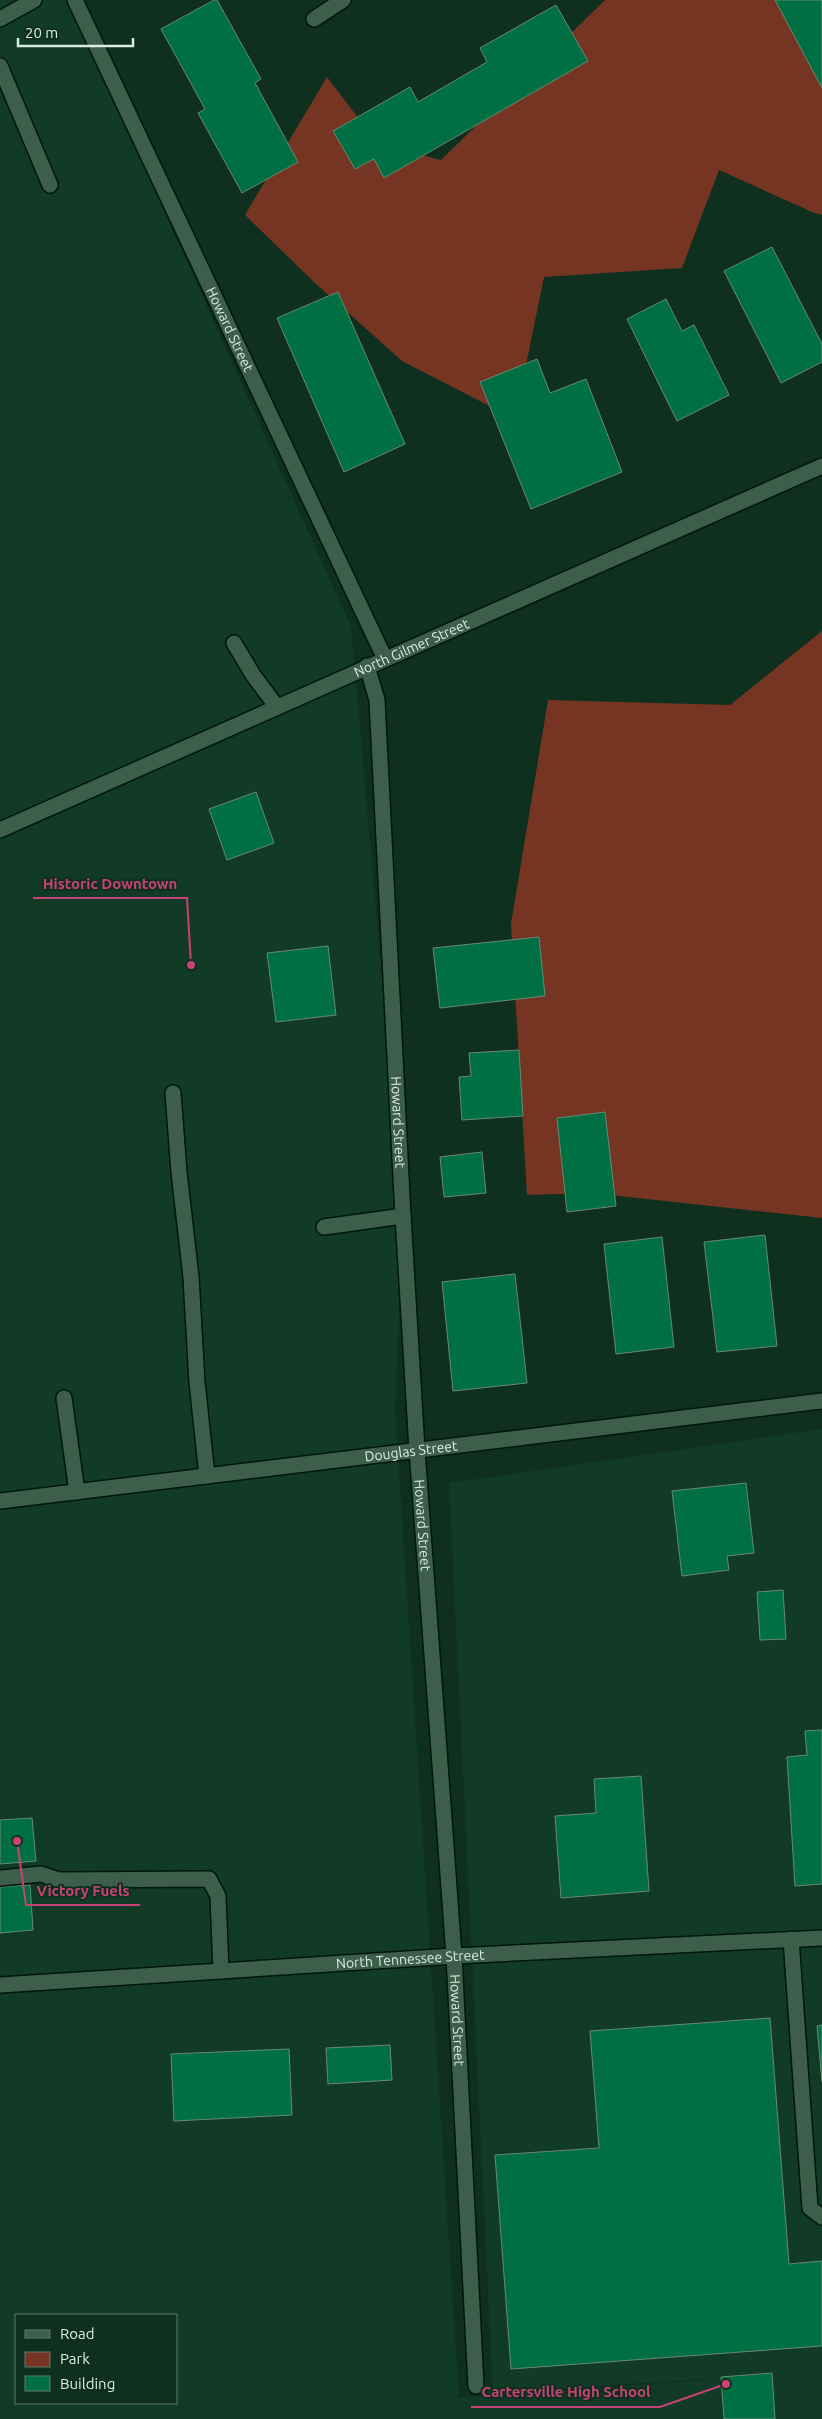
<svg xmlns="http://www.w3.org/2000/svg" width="822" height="2419" font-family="Ubuntu,sans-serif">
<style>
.built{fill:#113b26;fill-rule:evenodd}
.green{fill:#753522}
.building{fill:#006f43;stroke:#688a75}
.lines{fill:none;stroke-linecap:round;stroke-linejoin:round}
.lane-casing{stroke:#01170a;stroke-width:18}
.street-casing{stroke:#01170a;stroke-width:18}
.secondary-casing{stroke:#01170a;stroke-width:18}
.lane{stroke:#3d5e4a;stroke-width:15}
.street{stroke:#3d5e4a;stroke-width:15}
.secondary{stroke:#3d5e4a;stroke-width:15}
.labels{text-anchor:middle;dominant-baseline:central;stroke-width:4;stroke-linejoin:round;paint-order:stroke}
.street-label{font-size:14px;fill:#d9ece0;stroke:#0f301f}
.leader{fill:none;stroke:#c74276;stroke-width:2}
.callout-dot{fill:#c74276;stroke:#0f301f;stroke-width:2}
.callout-label{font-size:15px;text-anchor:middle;font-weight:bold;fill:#c74276;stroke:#0f301f;stroke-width:4;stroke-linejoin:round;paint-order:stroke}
</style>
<rect width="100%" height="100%" fill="#0f301f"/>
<path class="built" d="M0,0H69L351,627L403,1216L395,1411L459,2398L744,2377L493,2392L449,1483L822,1429V2419H0ZM16,2315H176V2403H16Z"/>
<g class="green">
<polygon points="605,0 822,0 822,215 812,212 719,170 682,268 544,277 515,419 402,361 315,283 245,215 327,77 378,144 441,160"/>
<polygon points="822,631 822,1218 591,1193 527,1195 511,924 548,700 730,705"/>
</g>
<g class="building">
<polygon points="214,0 217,0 261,79 255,83 298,162 242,193 198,113 205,109 161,29"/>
<polygon points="775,0 822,0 822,88"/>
<polygon points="556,5 588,61 384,178 374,159 355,169 333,131 410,87 418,102 487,62 480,48"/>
<polygon points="772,247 822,344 822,362 781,383 724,271"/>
<polygon points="338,292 405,444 344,472 277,318"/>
<polygon points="666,299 682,331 694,325 729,395 677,421 627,319"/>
<polygon points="537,359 550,393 586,379 622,472 531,509 480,382"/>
<polygon points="256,792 274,843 227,860 209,809"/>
<polygon points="539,937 545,996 440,1008 433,948"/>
<polygon points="328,946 336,1015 276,1022 267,953"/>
<polygon points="519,1050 523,1116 462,1120 459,1077 471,1076 469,1053"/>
<polygon points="605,1112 616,1206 567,1212 557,1118"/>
<polygon points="482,1152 486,1193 444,1197 440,1157"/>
<polygon points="765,1235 777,1346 717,1352 704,1242"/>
<polygon points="662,1237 674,1347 616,1354 604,1244"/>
<polygon points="515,1274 527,1383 453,1391 442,1282"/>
<polygon points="746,1483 754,1553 727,1556 729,1570 682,1576 672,1491"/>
<polygon points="783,1590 786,1639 760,1640 757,1592"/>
<polygon points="822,1730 822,1884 795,1886 787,1757 807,1755 805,1731"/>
<polygon points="641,1776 649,1891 561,1898 555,1816 596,1813 594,1779"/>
<polygon points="32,1818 36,1861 0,1864 0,1820"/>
<polygon points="30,1885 33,1930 0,1933 0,1887"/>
<polygon points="770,2018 789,2264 822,2261 822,2346 511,2369 495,2155 599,2148 590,2031"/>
<polygon points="822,2025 822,2082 817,2026"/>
<polygon points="390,2045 392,2080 328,2084 326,2048"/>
<polygon points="289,2049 292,2115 174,2121 171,2054"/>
<polygon points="772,2373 775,2419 724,2419 721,2377"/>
</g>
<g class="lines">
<defs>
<g id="lane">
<polyline points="314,19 343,0"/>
<polyline points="0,66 50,185"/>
<polyline points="234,643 253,675 277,707"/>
<polyline points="173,1093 179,1172 191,1277 197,1382 207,1476"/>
<polyline points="324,1227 403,1216"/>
<polyline points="64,1398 77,1492"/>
<polyline points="0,1878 41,1874 59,1880 209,1879 218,1896 221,1971"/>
<polyline points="791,1939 810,2208 822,2217"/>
</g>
<g id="street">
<path id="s1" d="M75,0L385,659"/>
<polyline points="0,19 34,0"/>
<path id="s2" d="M367,666L377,700L403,1216L417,1450L454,1956L476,2386"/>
<path id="s3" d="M0,1501L822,1401"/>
</g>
<g id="secondary">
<path id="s4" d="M0,830L822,466"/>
<path id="s5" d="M0,1985L454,1956L822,1938"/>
</g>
</defs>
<use href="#lane" class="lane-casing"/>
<use href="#street" class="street-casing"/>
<use href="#secondary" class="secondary-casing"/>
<use href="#lane" class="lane"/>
<use href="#street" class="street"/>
<use href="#secondary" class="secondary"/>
</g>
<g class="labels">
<g class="street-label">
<text stroke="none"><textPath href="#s1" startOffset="364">Howard Street</textPath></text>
<text stroke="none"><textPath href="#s4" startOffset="450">North Gilmer Street</textPath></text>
<text stroke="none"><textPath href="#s2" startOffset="458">Howard Street</textPath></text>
<text stroke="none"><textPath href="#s3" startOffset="414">Douglas Street</textPath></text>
<text stroke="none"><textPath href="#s2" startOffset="862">Howard Street</textPath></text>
<text stroke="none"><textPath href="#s5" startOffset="411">North Tennessee Street</textPath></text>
<text stroke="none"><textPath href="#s2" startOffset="1358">Howard Street</textPath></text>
</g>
</g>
<path class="leader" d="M191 965L187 898H33M17 1841L26 1905H140M726 2384L660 2407H471"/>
<g class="callout-dot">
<circle cx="191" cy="965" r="5"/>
<circle cx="17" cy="1841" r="5"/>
<circle cx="726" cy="2384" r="5"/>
</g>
<g class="callout-label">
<text x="110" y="889">Historic Downtown</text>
<text x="83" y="1896">Victory Fuels</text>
<text x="566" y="2397">Cartersville High School</text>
</g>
<rect x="15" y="2314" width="162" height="90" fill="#0f301f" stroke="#607b6c"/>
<rect x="25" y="2330" width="25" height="8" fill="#3d5e4a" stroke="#607b6c"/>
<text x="60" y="2339" font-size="15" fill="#d9ece0">Road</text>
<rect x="25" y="2352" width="25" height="15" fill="#753522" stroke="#607b6c"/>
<text x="60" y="2364" font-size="15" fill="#d9ece0">Park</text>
<rect x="25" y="2376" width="25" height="15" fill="#006f43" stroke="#607b6c"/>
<text x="60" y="2389" font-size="15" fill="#d9ece0">Building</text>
<path d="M18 38v8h115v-8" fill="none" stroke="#d9ece0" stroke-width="2.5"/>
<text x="25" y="38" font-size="15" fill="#d9ece0" stroke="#0f301f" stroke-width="4" paint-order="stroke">20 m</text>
</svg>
